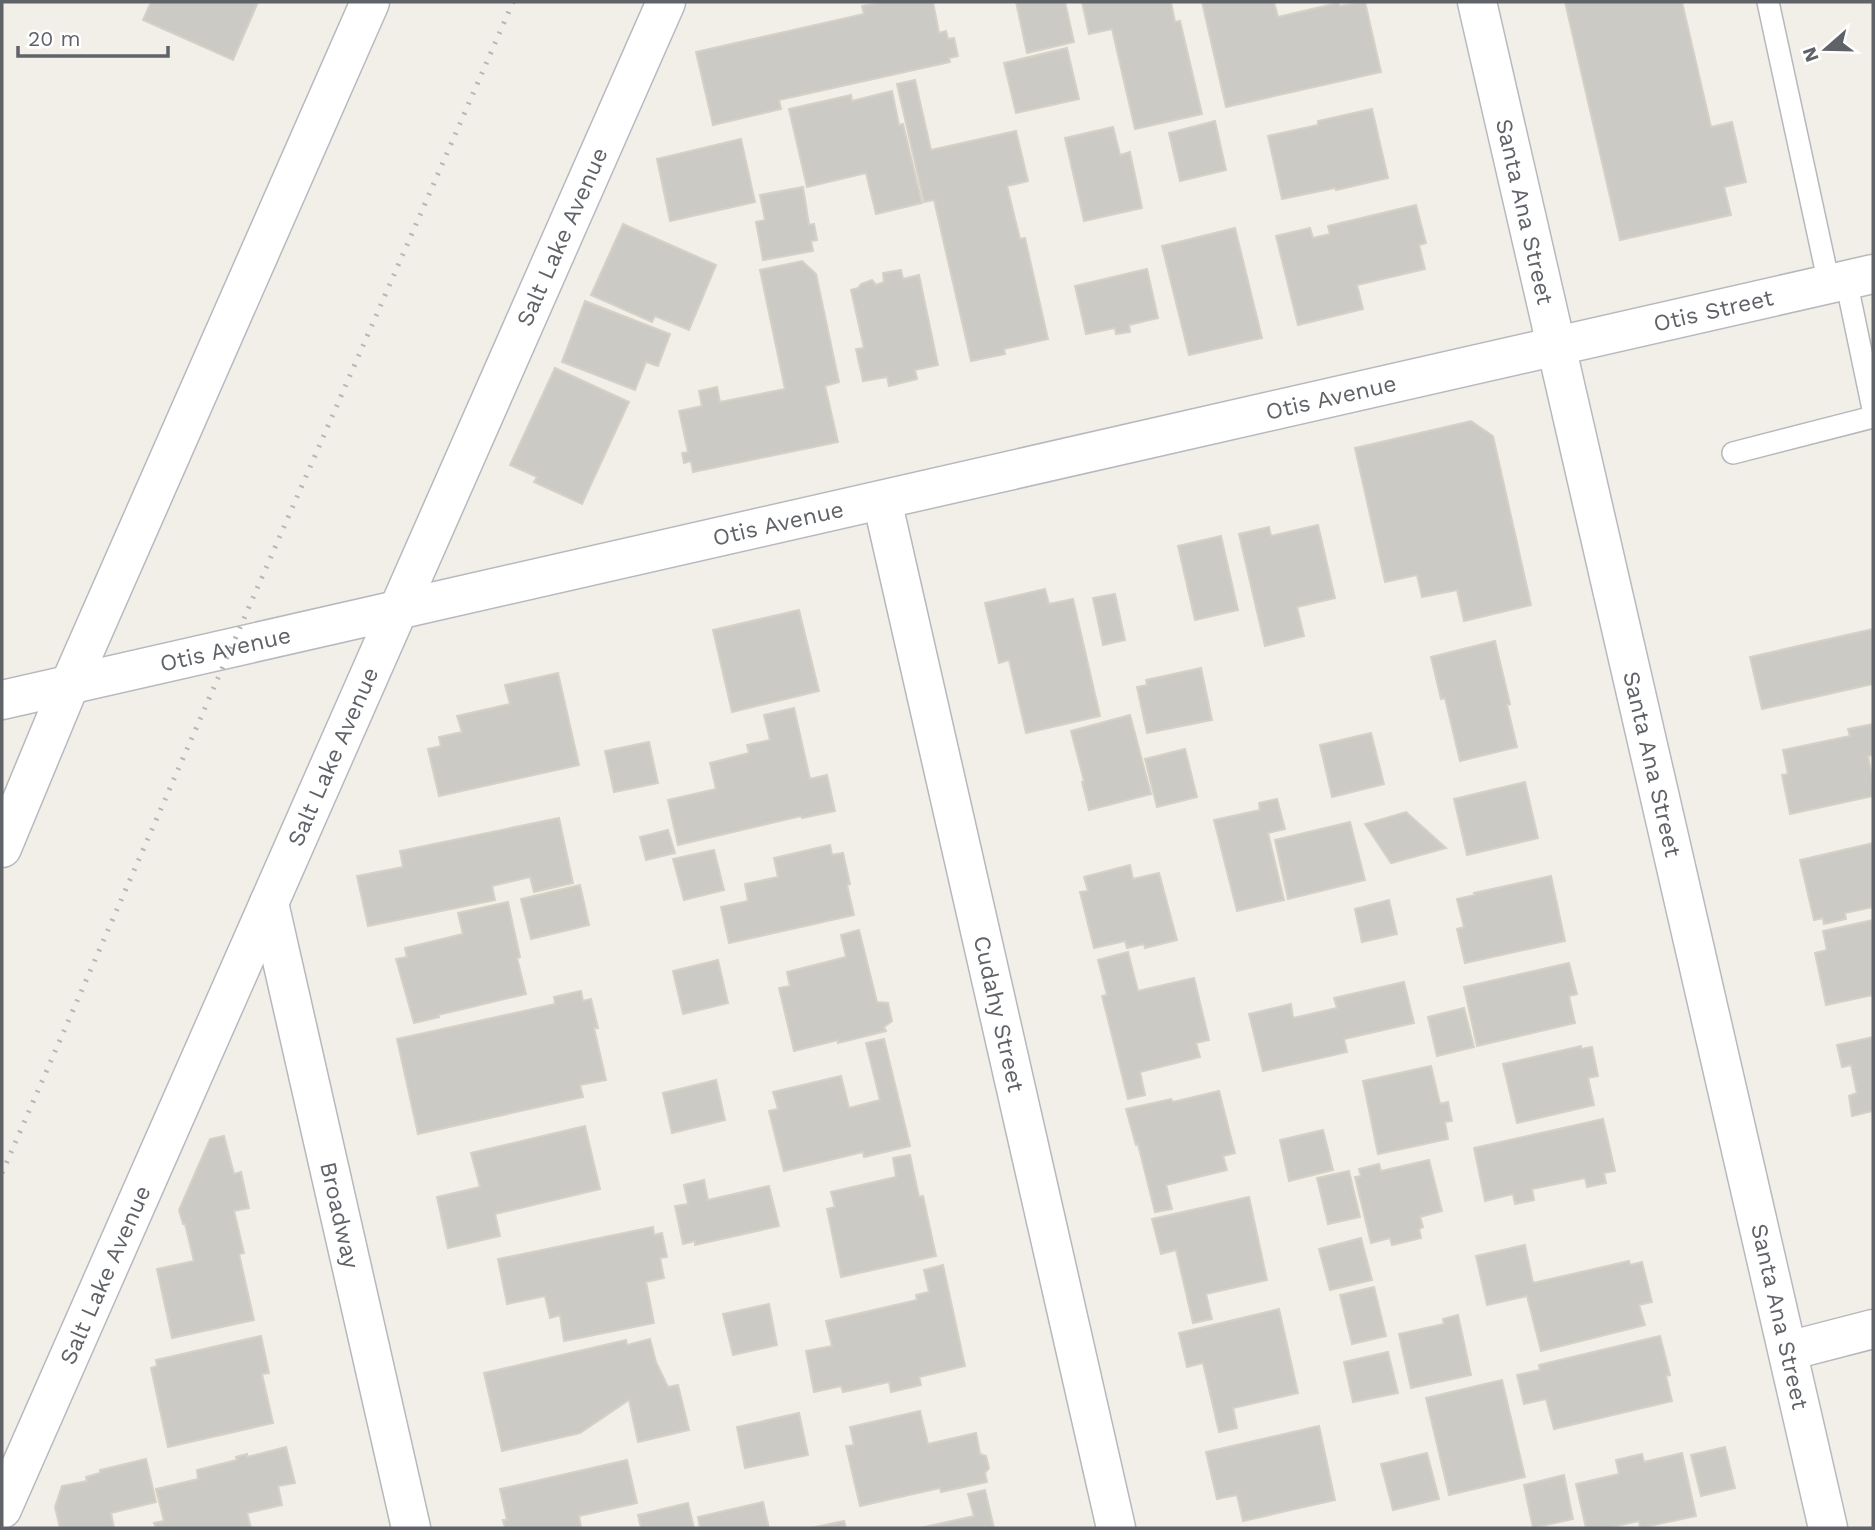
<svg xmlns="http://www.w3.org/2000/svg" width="1875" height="1530" font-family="'Work Sans',sans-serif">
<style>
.building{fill:#cccac5;stroke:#d6d1c6;stroke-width:2}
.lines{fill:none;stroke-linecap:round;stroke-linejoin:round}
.lane-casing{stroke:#b5b8bc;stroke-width:24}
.street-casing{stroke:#b5b8bc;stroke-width:41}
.secondary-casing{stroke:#b6babf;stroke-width:41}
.lane{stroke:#fff;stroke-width:21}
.street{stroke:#fff;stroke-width:38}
.secondary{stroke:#fff;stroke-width:38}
.rail{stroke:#b6b7b8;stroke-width:5;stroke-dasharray:2 9;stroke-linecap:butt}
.labels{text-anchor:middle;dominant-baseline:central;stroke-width:5;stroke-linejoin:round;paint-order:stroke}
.street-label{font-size:23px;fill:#5f6368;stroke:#fff}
</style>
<rect width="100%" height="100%" fill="#f1efe8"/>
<g class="building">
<polygon points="151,2 258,2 233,60 143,20"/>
<polygon points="883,2 933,2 939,33 946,31 948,39 954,38 958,56 949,58 950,62 779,100 781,109 713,125 696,52 864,14 862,6"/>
<polygon points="1016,2 1065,2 1074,42 1027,53"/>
<polygon points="1082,2 1171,2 1175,22 1180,21 1202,114 1135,129 1112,29 1089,34"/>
<polygon points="1202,2 1274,2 1278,17 1338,3 1340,6 1365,2 1381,72 1226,107"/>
<polygon points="1565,2 1682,2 1711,127 1732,122 1746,182 1724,187 1731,215 1620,240"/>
<polygon points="1067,48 1079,99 1016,113 1004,63"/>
<polygon points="915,80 931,150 1016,131 1028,181 1007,186 1020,239 1025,238 1048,339 1004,349 1005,354 971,361 934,200 924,202 897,84"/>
<polygon points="892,91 899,125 903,124 922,203 876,214 866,173 807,187 789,109 851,95 852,101"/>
<polygon points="1372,109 1388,178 1336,190 1335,188 1282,199 1268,136 1318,125 1318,121"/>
<polygon points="1215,121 1226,170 1180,181 1169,133"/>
<polygon points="1113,127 1120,155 1130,152 1142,208 1084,221 1065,138"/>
<polygon points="741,139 755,202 670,221 657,159"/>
<polygon points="803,187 809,225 814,224 817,240 811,241 813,251 763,260 756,222 765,220 760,195"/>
<polygon points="1416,205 1426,243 1419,245 1425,269 1357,285 1363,309 1298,325 1276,236 1310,228 1313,238 1330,234 1328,226"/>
<polygon points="623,224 716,265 689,330 655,316 652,322 591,295"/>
<polygon points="1235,228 1262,338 1189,355 1162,246"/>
<polygon points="802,261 816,274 839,382 825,386 838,442 693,472 691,461 684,463 682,453 688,452 679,411 702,406 699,391 717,387 720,402 785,389 760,270"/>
<polygon points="1147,269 1158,318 1129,325 1130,332 1116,334 1115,328 1086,334 1075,286"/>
<polygon points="901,270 903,279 919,275 938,365 915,370 917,379 889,386 887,377 863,381 856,349 864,348 851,290 858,288 861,284 872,280 876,285 884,282 883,273"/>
<polygon points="585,301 670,334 658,366 646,362 635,390 562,362"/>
<polygon points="555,368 629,402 582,504 534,482 537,477 510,465"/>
<polygon points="1471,421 1493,436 1531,605 1464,621 1457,590 1422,597 1417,575 1385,582 1355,448"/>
<polygon points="1318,525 1335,598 1297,607 1304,636 1265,646 1239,534 1269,527 1271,536"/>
<polygon points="1221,536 1238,610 1195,620 1178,546"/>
<polygon points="1045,589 1049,604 1073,599 1100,716 1026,733 1009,660 999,663 985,603"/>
<polygon points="1115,594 1125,640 1103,645 1093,598"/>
<polygon points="799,610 819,691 732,712 713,630"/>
<polygon points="1873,629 1873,684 1762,709 1750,657"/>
<polygon points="1495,641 1510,704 1507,705 1517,747 1460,761 1445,698 1441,699 1431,657"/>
<polygon points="1201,668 1212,720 1147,733 1137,687 1147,685 1146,680"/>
<polygon points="558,673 579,765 439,796 428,749 441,746 439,737 462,732 457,716 510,704 505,685"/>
<polygon points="794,708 810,779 827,775 835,811 802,818 801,816 678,845 668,800 716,789 710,763 749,753 747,745 770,740 764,715"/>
<polygon points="1130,715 1151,794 1089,810 1082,782 1084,781 1071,731"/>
<polygon points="1873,724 1873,755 1868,756 1873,784 1873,796 1790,814 1782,775 1788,774 1783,750 1850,736 1848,729"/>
<polygon points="1371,733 1384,784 1332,797 1320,745"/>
<polygon points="649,742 658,783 614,792 605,751"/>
<polygon points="1185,749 1197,797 1157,807 1145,759"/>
<polygon points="1525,782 1538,838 1467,855 1454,799"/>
<polygon points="1277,799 1285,829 1268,833 1284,900 1237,911 1214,820 1260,810 1259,803"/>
<polygon points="1406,812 1446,848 1391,863 1365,824"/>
<polygon points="559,818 573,883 534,892 530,877 492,886 495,900 368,926 357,876 403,867 400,851"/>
<polygon points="1350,822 1365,880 1288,899 1275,840"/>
<polygon points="668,830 675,853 646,860 640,837"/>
<polygon points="1873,843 1873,907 1845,913 1846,919 1824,924 1823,918 1814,920 1800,860"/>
<polygon points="830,845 832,855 843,853 850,884 847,885 854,915 729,943 721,907 748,901 745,884 778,877 774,858"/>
<polygon points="714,850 724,890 684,900 673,859"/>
<polygon points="1130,865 1133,879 1159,873 1177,940 1145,948 1144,944 1127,948 1125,941 1094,948 1080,892 1088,891 1084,877"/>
<polygon points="1551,876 1565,941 1465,963 1457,929 1464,927 1457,899 1475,895 1474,893"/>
<polygon points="580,885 589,925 531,939 521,899"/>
<polygon points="1389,900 1397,934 1362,942 1355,909"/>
<polygon points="508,902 520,957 517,958 526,994 438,1015 439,1017 414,1023 396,959 407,957 405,948 463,934 458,913"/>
<polygon points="1873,920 1873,995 1826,1005 1815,953 1827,950 1823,931"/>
<polygon points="859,930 877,1002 888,1003 892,1021 884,1027 886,1031 838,1043 838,1040 794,1051 779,988 790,986 787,972 846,957 841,935"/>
<polygon points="1128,952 1138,991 1194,978 1209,1040 1196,1043 1200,1057 1140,1072 1145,1095 1128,1099 1102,996 1107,995 1098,960"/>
<polygon points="718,960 728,1003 683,1014 673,971"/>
<polygon points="1569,963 1577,994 1569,996 1575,1023 1477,1046 1464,987"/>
<polygon points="1404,982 1414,1023 1344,1039 1347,1052 1263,1071 1249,1014 1291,1004 1293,1018 1337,1008 1334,998"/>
<polygon points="581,991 583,1001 591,999 598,1028 594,1028 606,1080 580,1085 583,1097 418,1134 397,1039 555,1004 554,997"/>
<polygon points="1464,1008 1474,1047 1437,1056 1428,1017"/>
<polygon points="1873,1037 1873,1111 1852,1116 1849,1096 1857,1093 1851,1065 1842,1067 1837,1045"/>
<polygon points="884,1039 910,1146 864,1157 863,1152 784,1171 769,1111 778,1109 773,1092 841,1076 849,1108 880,1100 866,1043"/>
<polygon points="1581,1046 1581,1049 1592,1047 1598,1076 1588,1078 1594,1105 1517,1123 1503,1064"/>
<polygon points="1431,1066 1440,1104 1448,1102 1452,1121 1445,1122 1448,1139 1378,1154 1363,1081"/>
<polygon points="716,1080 725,1120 672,1133 663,1093"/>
<polygon points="1219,1091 1235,1153 1223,1156 1227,1170 1166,1185 1172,1209 1155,1212 1138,1144 1136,1145 1126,1109 1171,1099 1173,1102"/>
<polygon points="1603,1119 1615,1171 1604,1173 1606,1183 1587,1187 1585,1178 1532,1189 1534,1200 1515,1204 1513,1194 1485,1201 1474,1148"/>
<polygon points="585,1126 600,1189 495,1214 500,1236 448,1248 437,1197 480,1187 471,1153"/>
<polygon points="1323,1130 1333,1170 1289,1181 1280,1140"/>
<polygon points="224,1136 234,1174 241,1172 249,1208 234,1211 244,1253 239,1254 254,1320 172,1338 157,1269 194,1261 185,1224 183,1224 179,1210 210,1139"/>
<polygon points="910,1155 919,1197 923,1196 936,1256 841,1277 827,1209 835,1207 831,1192 896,1177 893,1158"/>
<polygon points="1429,1160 1442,1211 1420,1217 1423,1227 1419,1229 1421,1238 1392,1245 1390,1238 1371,1243 1355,1177 1361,1176 1359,1169 1379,1164 1381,1171"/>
<polygon points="1349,1171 1360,1217 1328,1224 1317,1178"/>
<polygon points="704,1180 708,1200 769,1186 779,1226 695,1245 695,1241 683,1244 675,1206 688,1204 684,1185"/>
<polygon points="1249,1197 1267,1280 1206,1294 1212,1319 1193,1323 1176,1250 1161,1254 1152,1219"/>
<polygon points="653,1227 654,1235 662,1233 667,1257 660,1258 664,1278 646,1282 654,1323 564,1341 560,1315 550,1318 545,1296 507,1304 498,1259"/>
<polygon points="1361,1238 1372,1280 1330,1290 1319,1249"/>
<polygon points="1525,1245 1533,1283 1629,1261 1630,1265 1642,1262 1652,1302 1639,1305 1645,1325 1541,1351 1527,1296 1487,1305 1476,1256"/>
<polygon points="943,1265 965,1366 919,1377 921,1385 891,1392 889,1382 843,1392 841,1386 814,1392 806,1351 832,1346 826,1321 917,1300 916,1295 929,1292 924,1270"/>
<polygon points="1374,1287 1386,1336 1352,1344 1340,1295"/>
<polygon points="769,1304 777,1345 733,1355 723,1314"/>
<polygon points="1279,1309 1298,1393 1233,1408 1237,1428 1219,1432 1203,1363 1187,1367 1179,1333"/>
<polygon points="1458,1315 1471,1375 1411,1388 1399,1334 1444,1324 1443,1319"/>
<polygon points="261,1336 269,1373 262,1374 273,1423 168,1447 151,1368 157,1366 156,1360"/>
<polygon points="1660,1336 1670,1375 1666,1376 1672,1401 1554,1429 1546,1399 1524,1404 1517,1375 1540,1370 1539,1365"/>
<polygon points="650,1339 656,1362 668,1387 678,1385 689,1430 638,1442 629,1400 580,1433 502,1451 484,1373 626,1340 627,1345"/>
<polygon points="1388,1352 1398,1393 1353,1402 1344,1362"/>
<polygon points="1502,1380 1525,1477 1449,1495 1426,1398"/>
<polygon points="920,1411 928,1444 976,1433 980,1454 986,1456 989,1468 985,1473 987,1482 941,1492 940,1488 860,1506 846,1446 854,1445 850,1427"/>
<polygon points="799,1413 808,1455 745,1468 737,1427"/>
<polygon points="1319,1426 1335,1500 1243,1521 1237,1495 1217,1499 1206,1452"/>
<polygon points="286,1447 295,1483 278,1486 282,1505 247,1513 251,1528 156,1528 154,1523 164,1521 156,1489 198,1479 197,1470 237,1460 236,1457 247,1454 247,1457"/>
<polygon points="1725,1447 1735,1488 1701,1496 1691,1455"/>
<polygon points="1427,1453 1439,1499 1393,1510 1381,1464"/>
<polygon points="1682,1453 1696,1516 1640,1528 1639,1521 1608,1528 1586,1528 1576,1484 1619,1474 1616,1460 1642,1454 1644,1462"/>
<polygon points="146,1459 156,1502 111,1513 114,1528 60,1528 55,1507 62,1486 87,1481 86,1477 100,1473 100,1470"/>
<polygon points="627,1460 637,1503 579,1516 581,1528 505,1528 503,1520 507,1520 500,1489"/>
<polygon points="1564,1475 1573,1519 1533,1528 1524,1485"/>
<polygon points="985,1490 994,1528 920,1528 974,1516 968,1494"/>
<polygon points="763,1502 769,1528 700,1528 698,1517"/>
<polygon points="688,1503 694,1528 641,1528 638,1515"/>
<polygon points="844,1521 846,1528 811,1528"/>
</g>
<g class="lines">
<defs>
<g id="lane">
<polyline points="1768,2 1829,284"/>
<polyline points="1846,280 1873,409"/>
<polyline points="1733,453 1873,417"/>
</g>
<g id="street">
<path id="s1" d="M882,500L1116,1528"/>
<path id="s2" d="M269,903L411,1528"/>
<polyline points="1788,1351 1873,1329"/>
</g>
<g id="secondary">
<path id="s3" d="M1477,2C1592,511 1713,1019 1828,1528"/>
<path id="s4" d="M2,700L1873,274"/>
<polyline points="2,848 70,684 370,2"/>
<path id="s5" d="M2,1509C223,1007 443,504 666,2"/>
</g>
</defs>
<use href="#lane" class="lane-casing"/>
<use href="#street" class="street-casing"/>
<use href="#secondary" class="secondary-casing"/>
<use href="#lane" class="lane"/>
<use href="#street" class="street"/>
<use href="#secondary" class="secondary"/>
<polyline class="rail" points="2,1173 513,2"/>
</g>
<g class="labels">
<g class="street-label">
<text stroke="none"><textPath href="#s3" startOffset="215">Santa Ana Street</textPath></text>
<text stroke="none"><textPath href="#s5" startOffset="1390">Salt Lake Avenue</textPath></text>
<text stroke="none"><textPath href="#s4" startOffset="1755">Otis Street</textPath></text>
<text stroke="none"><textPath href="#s4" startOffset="1363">Otis Avenue</textPath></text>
<text stroke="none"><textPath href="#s4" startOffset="796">Otis Avenue</textPath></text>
<text stroke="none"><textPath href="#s4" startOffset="229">Otis Avenue</textPath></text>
<text stroke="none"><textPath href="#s5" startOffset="822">Salt Lake Avenue</textPath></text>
<text stroke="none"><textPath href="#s3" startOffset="782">Santa Ana Street</textPath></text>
<text stroke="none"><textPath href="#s1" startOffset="527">Cudahy Street</textPath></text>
<text stroke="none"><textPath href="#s2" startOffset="320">Broadway</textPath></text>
<text stroke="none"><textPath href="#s5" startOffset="256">Salt Lake Avenue</textPath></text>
<text stroke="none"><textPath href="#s3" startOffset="1349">Santa Ana Street</textPath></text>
</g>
</g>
<rect width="1875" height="1530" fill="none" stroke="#5f6368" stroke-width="7"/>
<g transform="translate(1826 49) rotate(250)" stroke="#ffffff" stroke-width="5" paint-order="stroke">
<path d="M0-5L12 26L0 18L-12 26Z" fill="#5f6368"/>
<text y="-10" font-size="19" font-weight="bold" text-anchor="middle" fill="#5f6368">N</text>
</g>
<path d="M18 46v10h150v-10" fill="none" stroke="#5f6368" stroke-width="3.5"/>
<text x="28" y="46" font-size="21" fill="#5f6368" stroke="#ffffff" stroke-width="5" paint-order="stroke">20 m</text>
</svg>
